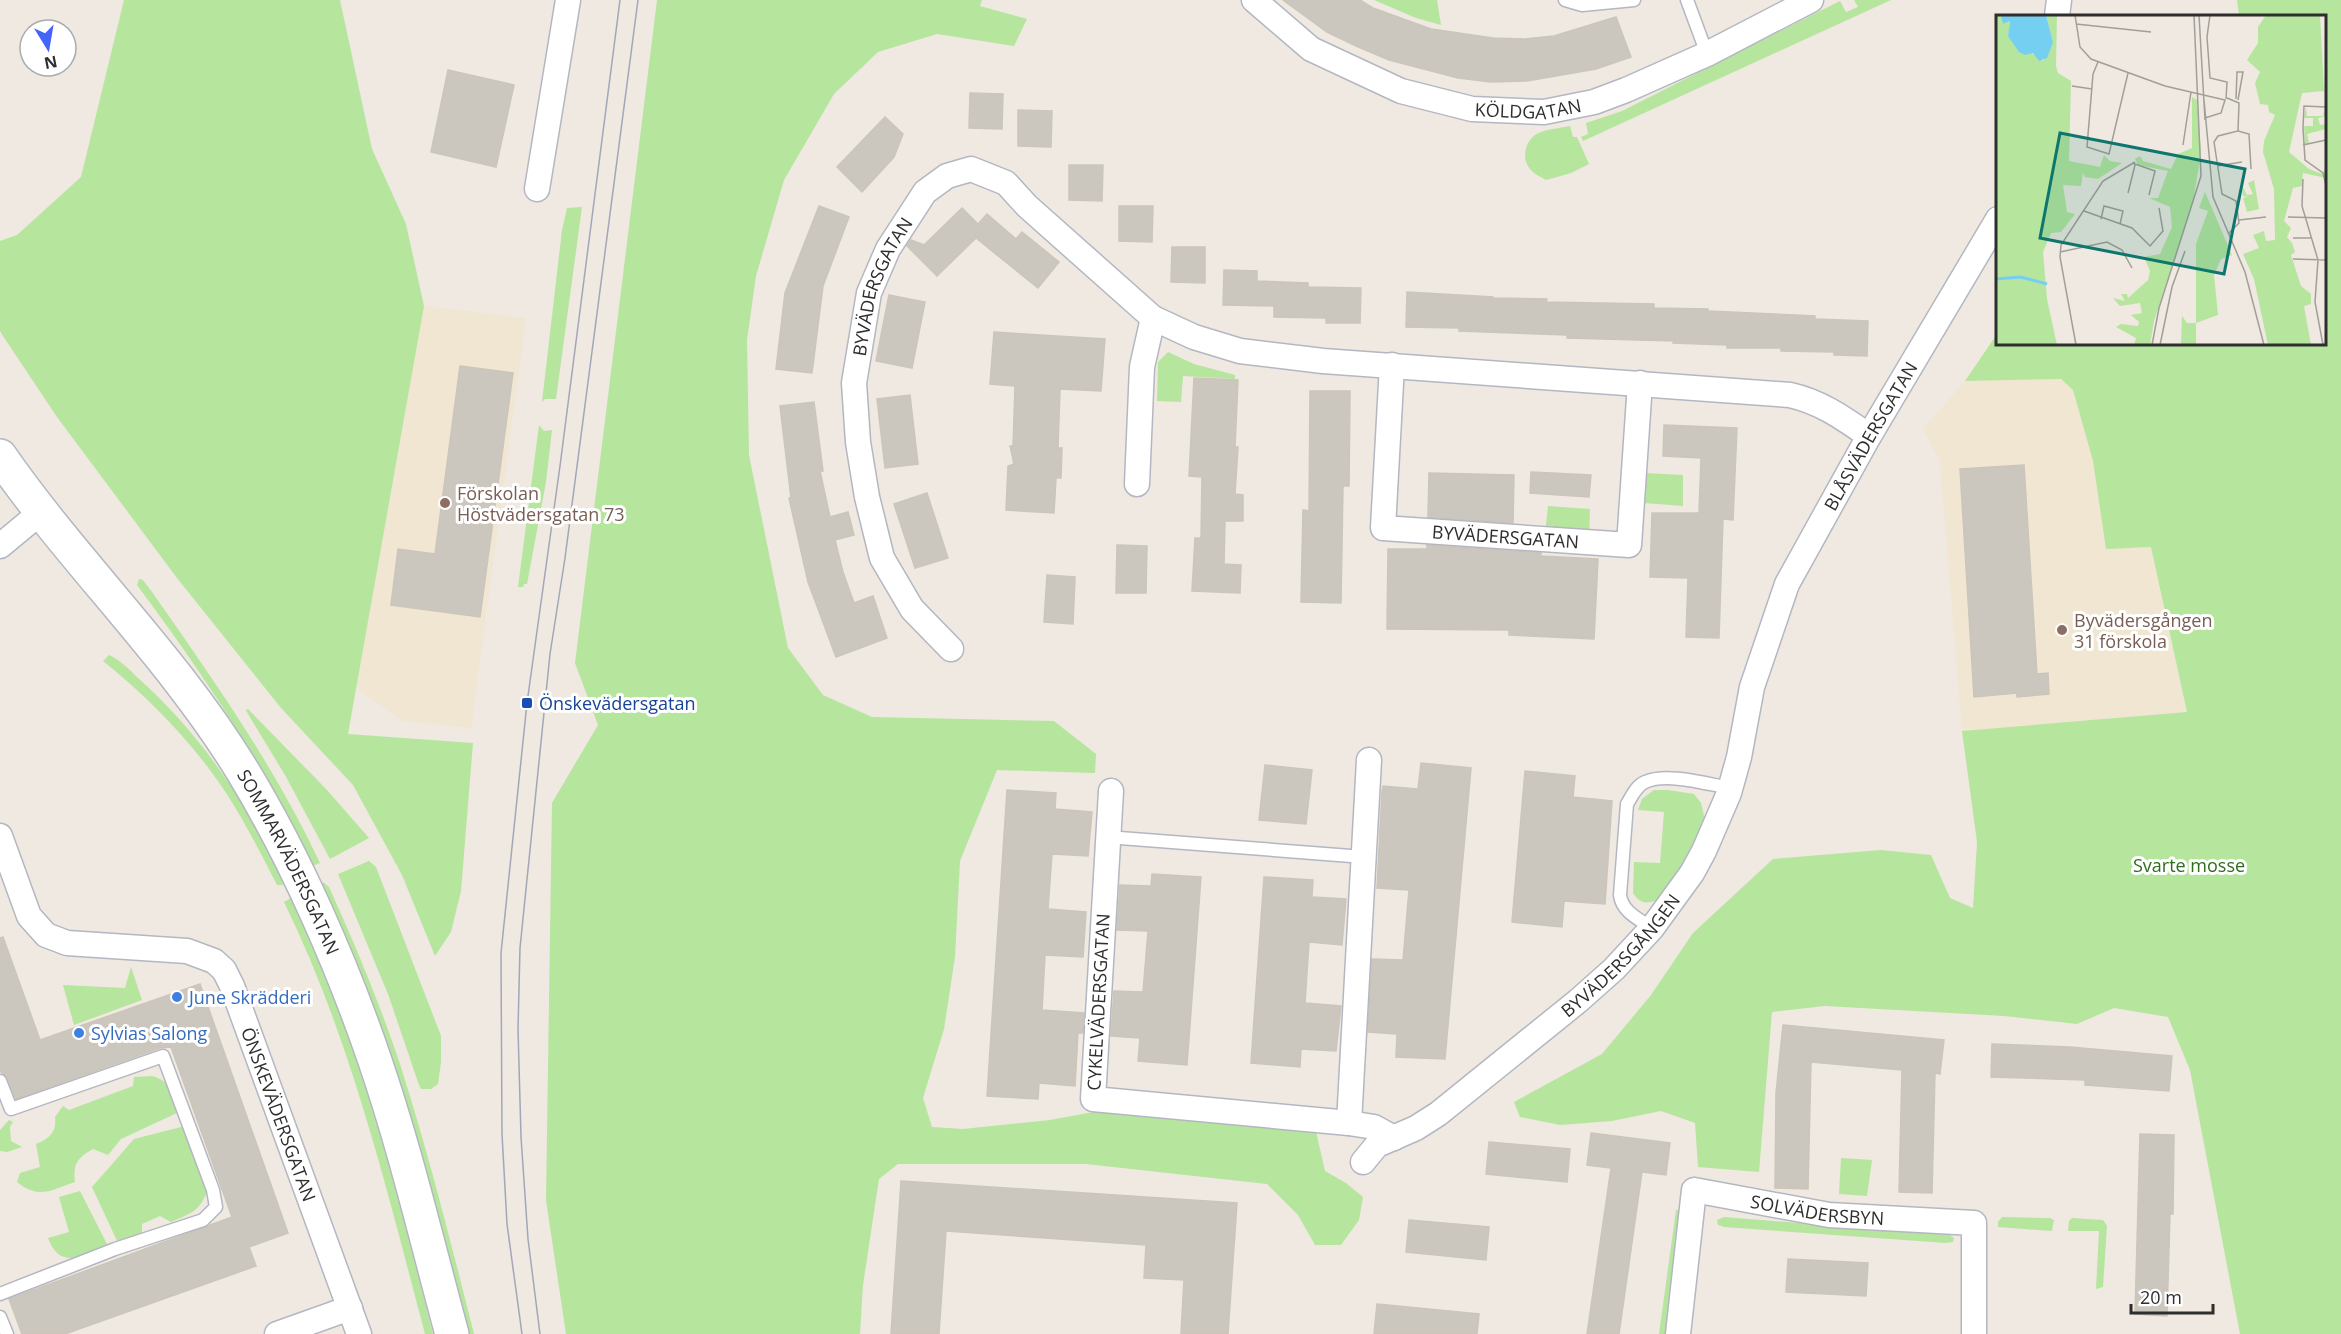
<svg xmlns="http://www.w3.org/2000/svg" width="2341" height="1334" font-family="'Open Sans',sans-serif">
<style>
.education{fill:#f0e6d1}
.green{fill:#b6e59e}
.building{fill:#cbc7bf;stroke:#cbc5ba;stroke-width:1.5}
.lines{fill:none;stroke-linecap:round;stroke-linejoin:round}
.lane-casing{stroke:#b4b7c1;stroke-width:15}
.street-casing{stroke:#b4b7c1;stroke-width:27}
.secondary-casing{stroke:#b4b7c1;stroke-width:36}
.lane{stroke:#fff;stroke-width:12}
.street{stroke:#fff;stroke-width:24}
.secondary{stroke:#fff;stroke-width:33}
.tram{stroke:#a3a6b8;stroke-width:1.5}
.education-dot{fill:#8d6e63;stroke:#fff;stroke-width:2}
.transit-dot{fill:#1a4fb4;stroke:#fff;stroke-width:2}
.shop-dot{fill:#3f7fe0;stroke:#fff;stroke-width:2}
.labels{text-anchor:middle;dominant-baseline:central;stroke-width:6;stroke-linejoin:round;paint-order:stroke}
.street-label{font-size:18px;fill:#2e2e2e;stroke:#fff}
.education-label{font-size:18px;fill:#785e54;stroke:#fff;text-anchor:start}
.transit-label{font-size:18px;fill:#164399;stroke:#fff;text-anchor:start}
.park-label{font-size:18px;fill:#2c6e1b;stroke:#fff}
.shop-label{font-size:18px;fill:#366cbe;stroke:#fff;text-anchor:start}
.inset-river{fill:none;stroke:#75cff0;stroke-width:3}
.inset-road{fill:none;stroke:#a29e99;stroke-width:1.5}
.view{fill:#0f766e;fill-opacity:0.15;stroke:#0f766e;stroke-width:3}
.inset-edge{fill:none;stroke:#2e2e2e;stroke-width:3}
</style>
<rect width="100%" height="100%" fill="#efe9e1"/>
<g class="education">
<polygon points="424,306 526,318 471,728 403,721 356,688"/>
<polygon points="2061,379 2073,390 2093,461 2106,549 2151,547 2187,712 1962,731 1940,461 1923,429 1965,381"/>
</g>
<g class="green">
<polygon points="124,0 340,0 372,149 406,224 424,306 348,734 473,743 461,891 451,932 435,956 402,875 353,785 281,708 177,578 57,417 3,336 0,331 0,241 17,235 81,177"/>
<polygon points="657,0 982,0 980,6 1027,19 1014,46 937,34 878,52 834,94 784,180 756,276 747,340 749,455 788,648 823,695 872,717 1054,721 1096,754 1095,773 997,770 960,861 955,957 944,1029 923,1098 932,1127 963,1129 1050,1120 1099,1111 1315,1127 1325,1171 1346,1183 1363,1197 1359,1220 1341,1245 1315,1245 1298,1215 1267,1184 1086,1164 898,1164 879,1179 863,1285 860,1334 566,1334 546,1200 552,803 598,725 575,663"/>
<polygon points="1374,0 1437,0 1441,25 1416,18"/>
<polygon points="1854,0 1891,0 1583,141 1581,137 1588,134 1586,123 1622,111 1840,1 1846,12 1858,7"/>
<polygon points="2237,0 2341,0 2341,1334 2240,1334 2190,1070 2168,1017 2114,1008 2077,1024 2004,1016 1825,1006 1772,1012 1759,1172 1698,1167 1695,1123 1661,1111 1612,1121 1560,1125 1520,1117 1514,1102 1602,1054 1651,995 1693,933 1773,859 1881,850 1931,855 1950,898 1973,908 1977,842 1962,731 2187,712 2151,547 2106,549 2093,461 2073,390 2061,379 1965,381 1997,334 1998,344 2324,344 2324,16 2239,16"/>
<path d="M1570,126L1573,137H1577L1589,164L1571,173L1546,180C1541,177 1534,174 1530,169C1520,157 1526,137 1541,132C1549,129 1560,128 1570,126Z"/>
<polygon points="582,207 556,399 545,399 542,402 562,230 567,208"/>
<polygon points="1168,352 1194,364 1235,375 1235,379 1183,376 1181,402 1157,401 1158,362"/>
<polygon points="539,425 544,431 552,430 546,482 527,584 524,584 523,587 518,587"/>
<polygon points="1645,473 1683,475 1683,506 1644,503"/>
<polygon points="1548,506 1590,509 1589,537 1545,535"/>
<path d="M139,579L143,580L152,592C213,679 275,767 320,863L312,866C297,837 282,806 265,777C227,710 183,647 137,585Z"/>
<path d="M109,655C119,659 130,670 138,678C193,727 238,789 270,855C275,864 282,874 283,885H277C263,858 249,830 233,804C200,750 152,700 103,661Z"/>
<polygon points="248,709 327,790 369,838 330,859 285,775 248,714 246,710"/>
<path d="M1654,790H1668L1694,794L1701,803L1705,820L1683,863L1658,900C1647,904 1640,904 1633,893L1634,862L1660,863L1664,812L1638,810L1642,799Z"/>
<polygon points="369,861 376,867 441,1036 441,1062 438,1084 431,1089 421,1089 419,1085 388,994 338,874"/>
<path d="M323,882L329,887C355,944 379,1002 399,1061C428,1151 451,1243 474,1334H468L321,886Z"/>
<path d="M291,898C358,1037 395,1185 433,1334H425C386,1187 351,1039 284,902Z"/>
<polygon points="131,967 142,1000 74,1025 63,985 125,988"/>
<path d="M152,1076C172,1081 172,1095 179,1112L121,1139L108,1155L93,1149C77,1158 73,1164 75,1182C51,1190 39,1200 17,1182L20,1173L40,1167L36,1144C49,1139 57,1132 55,1117L63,1106L69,1110L133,1086L134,1077Z"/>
<polygon points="9,1120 13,1122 10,1127 11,1141 22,1147 7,1152 0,1151 0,1130"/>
<path d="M185,1126L207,1192C198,1213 191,1213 171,1222L160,1216L142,1224V1234L118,1243L92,1187L134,1139Z"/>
<polygon points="1841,1158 1872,1160 1867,1196 1839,1194"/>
<path d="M80,1191L109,1248C83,1255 60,1271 48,1238L69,1232L59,1197Z"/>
<polygon points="1676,1210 1680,1210 1668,1334 1659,1334"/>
<polygon points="1724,1217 1950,1235 1954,1238 1953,1242 1946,1243 1724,1227 1718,1225 1717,1220"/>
<polygon points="2002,1217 2050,1218 2054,1220 2052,1231 1998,1227 1998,1222"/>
<polygon points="2072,1218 2103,1220 2107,1226 2103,1287 2096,1289 2099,1231 2068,1231 2069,1221"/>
</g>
<g class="building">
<polygon points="1283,0 1360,0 1373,8 1431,29 1493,38 1524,39 1554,36 1616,17 1631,57 1596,69 1527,81 1491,82 1458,78 1389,60 1356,46 1327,32"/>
<polygon points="448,70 514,85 496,167 431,152"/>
<polygon points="970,93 1003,94 1002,129 969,128"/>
<polygon points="1018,110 1052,111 1051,147 1018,146"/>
<polygon points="885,117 903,134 894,157 862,192 837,167"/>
<polygon points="1069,165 1103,165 1102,201 1069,200"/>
<polygon points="819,206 849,217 823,286 812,373 776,369 785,293"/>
<polygon points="1119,206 1153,206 1152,242 1119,241"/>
<polygon points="962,208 978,224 987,214 1016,239 1022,232 1059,262 1038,288 976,238 937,276 907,246 911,240 924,245"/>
<polygon points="1172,247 1205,247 1205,283 1171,282"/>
<polygon points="1224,270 1257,271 1257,281 1308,283 1308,287 1361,288 1360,323 1326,323 1326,318 1274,317 1274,306 1223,305"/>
<polygon points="1407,292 1493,297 1493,298 1547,299 1546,302 1654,304 1654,308 1708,309 1708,311 1815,316 1815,319 1868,321 1867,356 1834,355 1834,352 1781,351 1781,348 1727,348 1727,345 1673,343 1674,341 1567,338 1567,335 1459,331 1459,328 1406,327"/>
<polygon points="889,295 925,302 912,368 876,361"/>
<polygon points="994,332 1105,339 1101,391 1060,389 1058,448 1062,448 1061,478 1056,478 1054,513 1006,510 1008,466 1014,464 1010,446 1013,446 1015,386 990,384"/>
<polygon points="460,366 513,373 480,617 391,605 398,549 435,554"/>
<polygon points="1194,378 1238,380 1235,447 1238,447 1235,494 1243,495 1243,521 1225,521 1224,564 1241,565 1240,593 1192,591 1195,538 1201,538 1202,477 1189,476"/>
<polygon points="1310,391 1350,391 1349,486 1343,486 1341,603 1301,602 1303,510 1309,511"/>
<polygon points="910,395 918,464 885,468 877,399"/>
<polygon points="814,402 823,471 820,471 830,517 848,512 854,535 835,540 843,572 854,603 873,596 887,638 836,657 808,582 789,498 791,498 780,406"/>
<polygon points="1664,425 1737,428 1733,520 1723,519 1719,638 1686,637 1688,578 1650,577 1652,513 1699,513 1701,458 1663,456"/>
<polygon points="2024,465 2037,674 2048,673 2049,694 2017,697 2017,693 1974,697 1960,469"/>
<polygon points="1531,472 1591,475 1589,497 1530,493"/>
<polygon points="1429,473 1514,475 1513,523 1428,517"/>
<polygon points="927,493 948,558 915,568 894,504"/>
<polygon points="1117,545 1147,546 1146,593 1116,593"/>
<polygon points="1427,545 1541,553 1541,556 1598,559 1594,639 1509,635 1509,630 1387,629 1388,549 1427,549"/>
<polygon points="1047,575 1075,577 1073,624 1044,622"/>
<polygon points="1421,763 1471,768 1445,1059 1396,1057 1397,1034 1368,1032 1372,959 1403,960 1409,890 1377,888 1382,792 1383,786 1418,789"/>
<polygon points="1265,765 1312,770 1306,824 1259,820"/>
<polygon points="1525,771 1575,776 1573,797 1612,801 1605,904 1564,901 1562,927 1512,922"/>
<polygon points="1007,790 1056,793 1055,809 1092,812 1088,856 1052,854 1048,909 1086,912 1083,957 1045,955 1042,1010 1084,1013 1083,1033 1078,1033 1075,1086 1039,1083 1038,1099 987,1096"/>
<polygon points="1152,874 1201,877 1187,1065 1138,1061 1140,1038 1111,1036 1114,991 1143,992 1148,931 1117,930 1120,885 1151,886"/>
<polygon points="1264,877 1313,880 1312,897 1346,899 1342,945 1309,942 1305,1003 1341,1006 1336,1051 1301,1049 1300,1067 1251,1063"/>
<polygon points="3,937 40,1040 200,984 288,1233 249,1247 256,1266 65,1334 22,1334 9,1299 232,1217 171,1047 160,1048 16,1099 7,1077 0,1071 0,938"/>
<polygon points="1783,1025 1944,1040 1940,1074 1935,1073 1932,1193 1899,1192 1902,1070 1811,1062 1808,1189 1775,1188 1776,1093"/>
<polygon points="1992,1044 2070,1047 2172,1056 2169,1091 2085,1085 2085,1080 1991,1077"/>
<polygon points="1591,1133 1670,1143 1666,1175 1642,1172 1619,1334 1587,1334 1611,1168 1587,1165"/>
<polygon points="2140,1134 2174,1135 2173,1214 2170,1214 2167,1316 2135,1314"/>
<polygon points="1489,1142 1570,1149 1567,1182 1486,1174"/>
<polygon points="901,1181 1237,1203 1228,1334 1181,1334 1184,1280 1144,1278 1146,1245 946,1231 939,1334 891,1334"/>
<polygon points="1409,1220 1489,1227 1486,1260 1406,1252"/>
<polygon points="1788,1259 1868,1263 1866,1296 1786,1292"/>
<polygon points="1377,1304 1479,1314 1477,1334 1374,1334"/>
</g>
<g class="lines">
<defs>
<g id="lane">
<polyline points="1565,0 1582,5 1634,0"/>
<polyline points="1687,0 1707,54"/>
<polyline points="1107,837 1364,857"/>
<path d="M1652,928C1639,919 1622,912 1620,895L1627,804C1632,796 1636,786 1645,782C1667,772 1707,784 1730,788"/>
<polyline points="0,1081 11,1109 163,1056 213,1190 216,1207 203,1220 115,1249 0,1294"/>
<polyline points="0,1317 7,1334"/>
</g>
<g id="street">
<path id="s1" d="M1254,0L1311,49L1401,91L1472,109L1544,112L1594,102L1626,90L1707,54L1811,0"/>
<polyline points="2057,16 2059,0"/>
<polyline points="537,189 568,0"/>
<path id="s2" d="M1392,365L1383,528L1629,545L1640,383"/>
<polyline points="1137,484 1142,367 1153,318"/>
<polyline points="0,546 41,512"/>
<path id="s3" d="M951,649L912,609L882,558L867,497L858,442L854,383L869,293L888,249L925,192L947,176L971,169L1006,183L1027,206L1153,318L1194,337L1240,351L1323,361L1790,395C1821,402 1843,418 1869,436"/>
<polyline points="1111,791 1093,1099 1349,1123 1374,1127 1394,1138"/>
<path id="s4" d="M0,836L29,916L46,935L67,943L187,951L214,961L224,970L232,986L359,1334"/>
<polyline points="1349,1123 1369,760"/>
<path id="s5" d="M1363,1162L1377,1145L1416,1128L1438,1114L1578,1001L1614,969L1652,928L1692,873L1704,851L1729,793L1739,757L1752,687L1787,584L1869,436L1998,219"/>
<polyline points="277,1334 350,1308"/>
<path id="s6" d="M1678,1334L1694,1190L1829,1215L1974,1223V1334"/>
</g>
<g id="secondary">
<path id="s7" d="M0,456C75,564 173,657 242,770C295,857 341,962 374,1058C405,1148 427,1242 452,1334"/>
</g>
</defs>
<use href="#lane" class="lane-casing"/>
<use href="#street" class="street-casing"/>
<use href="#secondary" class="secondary-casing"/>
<use href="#lane" class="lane"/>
<use href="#street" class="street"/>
<use href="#secondary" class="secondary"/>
<g class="tram">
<polyline points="522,1334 507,1224 502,1134 501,953 527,703 560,466 620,0"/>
<polyline points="540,1334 528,1239 521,1137 518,1029 520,948 550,654 565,558 638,0"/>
</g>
</g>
<g class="education-dot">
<circle cx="445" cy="503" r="6"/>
<circle cx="2062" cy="630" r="6"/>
</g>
<rect class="transit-dot" x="521" y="697" width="12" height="12" rx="3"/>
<g class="shop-dot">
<circle cx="177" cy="997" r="6"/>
<circle cx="79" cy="1033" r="6"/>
</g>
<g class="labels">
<g class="street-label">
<text stroke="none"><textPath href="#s1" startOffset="304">KÖLDGATAN</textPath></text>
<text stroke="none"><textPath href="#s3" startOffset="394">BYVÄDERSGATAN</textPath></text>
<text stroke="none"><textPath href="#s5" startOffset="918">BLÅSVÄDERSGATAN</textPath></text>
<text stroke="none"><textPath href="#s2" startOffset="286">BYVÄDERSGATAN</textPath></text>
<text stroke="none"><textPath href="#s7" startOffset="500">SOMMARVÄDERSGATAN</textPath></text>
<text stroke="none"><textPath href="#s5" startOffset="333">BYVÄDERSGÅNGEN</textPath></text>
<text transform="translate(1098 1002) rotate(-87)">CYKELVÄDERSGATAN</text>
<text stroke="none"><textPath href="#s4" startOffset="450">ÖNSKEVÄDERSGATAN</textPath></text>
<text stroke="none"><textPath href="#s6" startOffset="270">SOLVÄDERSBYN</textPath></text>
</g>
<g class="education-label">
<text x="457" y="493">Förskolan<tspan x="457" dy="21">Höstvädersgatan 73</tspan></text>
<text x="2074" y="620">Byvädersgången<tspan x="2074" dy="21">31 förskola</tspan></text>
</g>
<g class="transit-label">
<text x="539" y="703">Önskevädersgatan</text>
</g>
<g class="park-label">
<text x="2189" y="865">Svarte mosse</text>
</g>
<g class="shop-label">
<text x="189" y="997">June Skrädderi</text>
<text x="91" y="1033">Sylvias Salong</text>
</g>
</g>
<g transform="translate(1996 15)">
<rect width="330" height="330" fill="#efe9e1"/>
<path d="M0,0H6L7,9L14,6L12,21L47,46L57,27L50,0H61L60,51L62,58L75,66L73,146L104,152L108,140L114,146L126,148L102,164L89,162L87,158L85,171L67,170L71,197L79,199L65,217L55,218L47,237L51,284L61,330H0ZM270,0H324L328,76L306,78L293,137L313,154L326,159L330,152V163L307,158L306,171L297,173L288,206L295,213L291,222L296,228L299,237L295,240L305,271L315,279V289L308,291L315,330H272L258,264L247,239L263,233L257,220L268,216L270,226L279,225L278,174L267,137L268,126L279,100L273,97L272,90L264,89L259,68L264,57L251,45L262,28V12ZM196,82L201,85L205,138L197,187L158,306L154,330H138L140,323L120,312L125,309L142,311L143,307L135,300L146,298L144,288L124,291L117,283L129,286L125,279H131L132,283L152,265L154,256L148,242L164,239L176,212L174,192L153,183H162L172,156L142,150L139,144L144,141L147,146L175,154L182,139L196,133ZM310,92L311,101H327L329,93L330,101L322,103L324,110L330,109V114L311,119L313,128L309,129L308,111H317V103H308ZM258,165L263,194L251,197L247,183L252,182L247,181L246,171L251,180L257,179L252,168ZM209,177L236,240L225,244L218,260L222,300L200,308V330H185L186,301L191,308H200V229L212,196L203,193Z" fill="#b6e59e"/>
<path d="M50,0L57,27L51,43L43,46L37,38L29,40L23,37L12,21L14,6L7,9L5,1Z" fill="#75cff0"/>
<path class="inset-river" d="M0,264L25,262L51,269"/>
<path class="inset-road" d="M79,0L84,32L95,44L169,71L229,85L225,98L209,103M203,0L209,105M214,0L211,22L214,63L231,67L230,84M80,9L155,17M102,47L97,59L91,132L113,139L132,58M76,71L96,74M231,83L243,88L242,116L222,121L218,127L226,179L240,186L243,208L233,218M240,84L241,57H247L242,85M208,85L217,182L249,257L268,330M330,92L308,91L307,113L309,145L327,158L330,170M242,116L253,119L255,154M187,130L195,77M307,130L330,125M136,148L159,156L153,180M221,151L246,147M307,164L306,191L322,245L319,287L327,330M132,178L139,150M88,196L136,213L154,231L167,216L163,193M292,202L330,203M105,204L108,191L127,196L124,209M243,205L270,202M297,223H316M64,237L111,227L126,235L136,253M297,244L330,245M80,330L64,242L65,230L107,166L139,147M156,330L163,293L205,161L198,0M164,330L176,272L189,236"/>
<path class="view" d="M64,118L249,154L228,259L44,223Z"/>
<rect width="330" height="330" class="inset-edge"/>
</g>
<g transform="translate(48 48) rotate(169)"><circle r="28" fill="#ffffff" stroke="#ababab" stroke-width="1.5"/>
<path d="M0-4.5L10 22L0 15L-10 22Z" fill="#4264fb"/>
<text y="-9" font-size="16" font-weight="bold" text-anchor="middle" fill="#2e2e2e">N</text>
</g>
<path d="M2131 1304v9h82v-9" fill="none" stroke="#2e2e2e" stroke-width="3"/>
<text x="2140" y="1304" font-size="18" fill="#2e2e2e" stroke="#ffffff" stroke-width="4.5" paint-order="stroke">20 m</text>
</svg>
